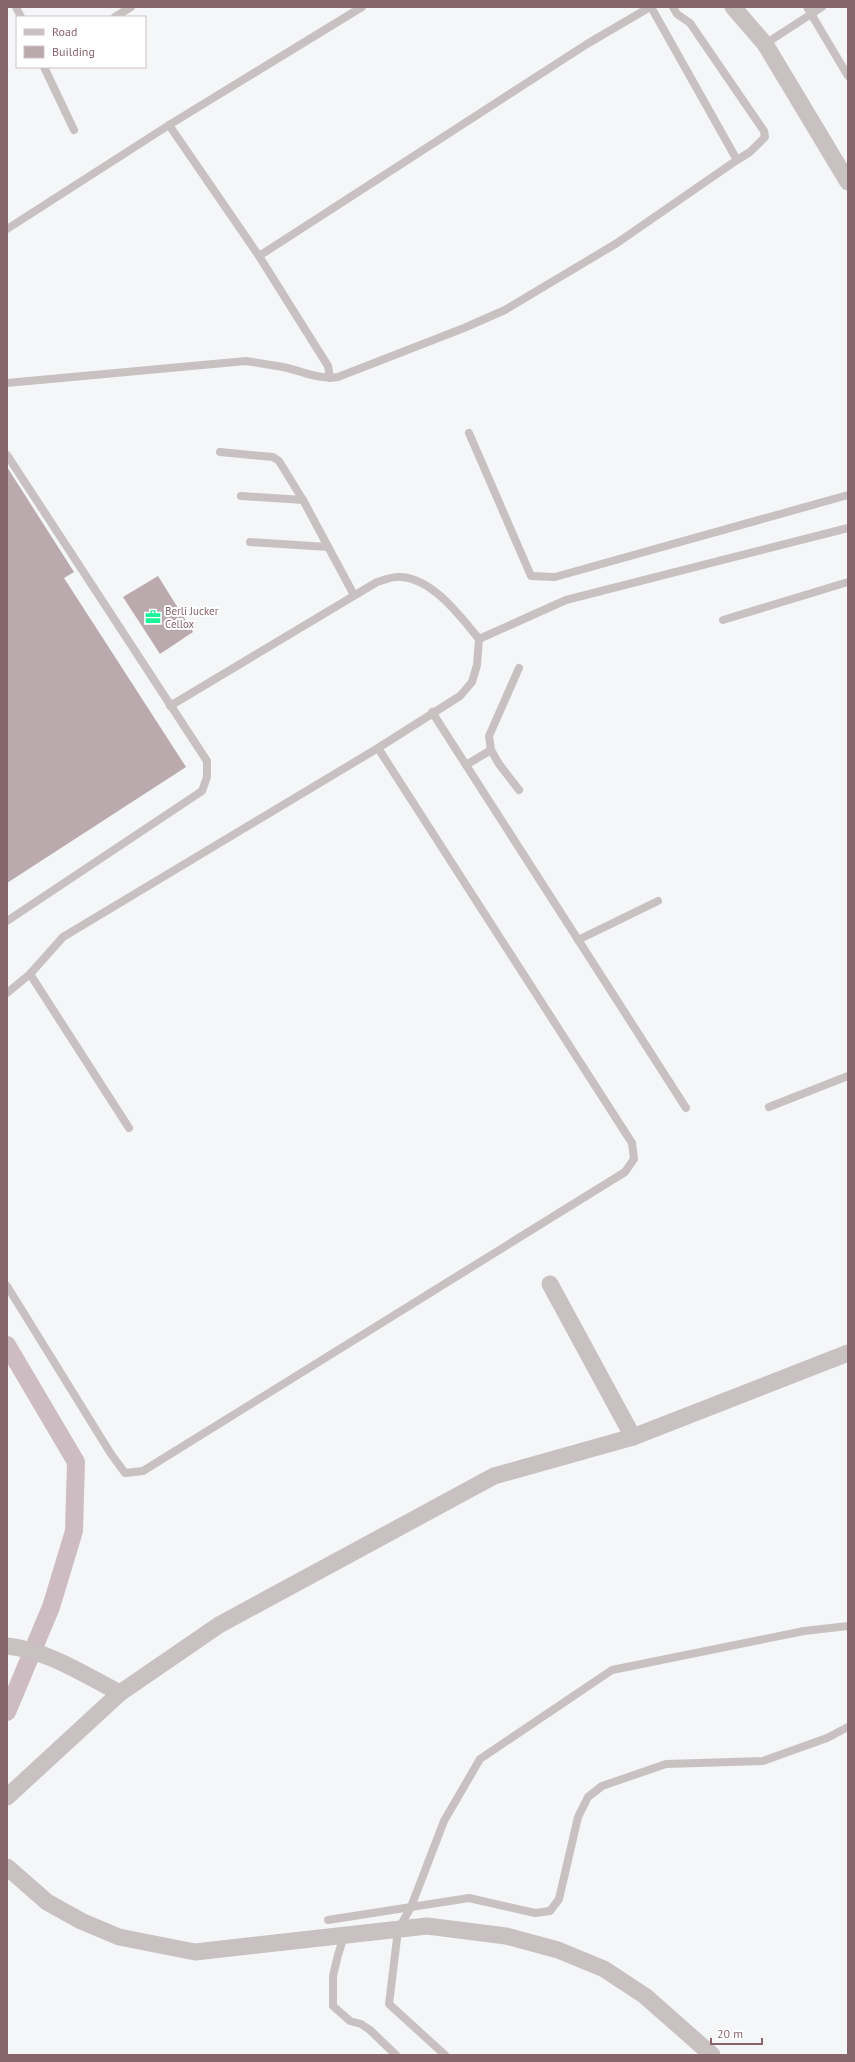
<svg xmlns="http://www.w3.org/2000/svg" width="855" height="2062" font-family="'PT Sans',sans-serif">
<style>
.lines{fill:none;stroke-linecap:round;stroke-linejoin:round}
.canal{stroke:#cebcc3;stroke-width:18}
.building{fill:#baaaae}
.service{stroke:#c9c0c2;stroke-width:8}
.minor{stroke:#c9c0c2;stroke-width:17}
.labels{text-anchor:middle;dominant-baseline:central;stroke-width:4;stroke-linejoin:round;paint-order:stroke}
.poi-label{font-size:11px;fill:#88646b;stroke:#fff;text-anchor:start}
</style>
<rect width="100%" height="100%" fill="#f4f6f8"/>
<g class="lines">
<polyline class="canal" points="7,1345 76,1462 74,1531 51,1607 7,1712"/>
</g>
<g class="building">
<polygon points="7,467 74,572 64,578 186,767 7,883"/>
<polygon points="158,576 193,632 160,654 123,597"/>
</g>
<g class="lines">
<g class="service">
<polyline points="16,7 21,17"/>
<polyline points="673,7 677,14 690,23 764,131 765,137 750,152 737,160"/>
<polyline points="807,7 848,76"/>
<polyline points="115,17 131,7"/>
<polyline points="765,44 822,7"/>
<polyline points="44,67 74,130"/>
<polyline points="169,125 259,256 328,366 330,378"/>
<polyline points="7,229 169,125 362,7"/>
<polyline points="259,256 587,44 650,7"/>
<path d="M7,383L246,361C258,363 271,365 283,367C302,371 319,380 338,377L464,328L505,310L617,243L737,160L651,7"/>
<polyline points="469,433 531,576 555,577 848,495"/>
<polyline points="220,452 273,457 279,461 303,500 354,595"/>
<polyline points="7,455 207,761 207,777 202,791 7,921"/>
<polyline points="241,496 303,500"/>
<polyline points="250,542 328,547"/>
<polyline points="723,620 848,582"/>
<path d="M170,706L377,582C384,580 393,576 401,577C433,579 460,616 479,639L566,600L848,528"/>
<polyline points="432,712 686,1108"/>
<polyline points="466,765 491,750"/>
<polyline points="519,790 499,764 491,750 489,736 519,668"/>
<polyline points="578,940 658,901"/>
<polyline points="30,974 129,1128"/>
<polyline points="7,993 30,974 63,937 378,748 460,696 472,682 477,665 479,639"/>
<polyline points="769,1107 848,1076"/>
<polyline points="7,1286 111,1454 125,1473 143,1471 625,1172 634,1159 632,1143 378,748"/>
<polyline points="328,1920 469,1898 535,1913 550,1911 559,1899 578,1817 588,1797 602,1786 666,1764 763,1761 827,1738 848,1727"/>
<polyline points="344,1936 338,1955 333,1976 333,2006 350,2021 361,2024 370,2030 396,2055"/>
<polyline points="445,2055 389,2004 398,1930 411,1907 444,1821 480,1759 612,1670 804,1631 848,1626"/>
</g>
<g class="minor">
<polyline points="733,7 765,44 848,182"/>
<polyline points="550,1284 633,1437"/>
<path d="M7,1646C47,1650 85,1675 120,1693"/>
<polyline points="7,1797 120,1693 219,1625 494,1476 633,1437 848,1353"/>
<polyline points="7,1867 47,1902 81,1921 119,1937 195,1952 427,1926 506,1936 558,1950 604,1969 645,1996 712,2055"/>
</g>
</g>
<defs>
<symbol id="office-bare" viewBox="-9 -9 18 18"><path d="M-6-3h4V-5.5h4V-3h4V5H-6ZM-1-4.5V-3h2v-1.5ZM-6 0V1H6V0Z" fill="#19f399" stroke="#fff" stroke-width="2.5" paint-order="stroke"/></symbol>
</defs>
<g fill-rule="evenodd">
<use href="#office-bare" x="142" y="606" width="22" height="22"/>
</g>
<g class="labels">
<g class="poi-label">
<text x="165" y="611">Berli Jucker<tspan x="165" dy="13">Cellox</tspan></text>
</g>
</g>
<rect width="855" height="2062" fill="none" stroke="#88646b" stroke-width="16"/>
<rect x="16" y="16" width="130" height="52" fill="#ffffff" stroke="#cfc1c4"/>
<rect x="24" y="29" width="20" height="6" fill="#c9c0c2" stroke="#cfc1c4"/>
<text x="52" y="36" font-size="12" fill="#88646b">Road</text>
<rect x="24" y="46" width="20" height="12" fill="#baaaae" stroke="#cfc1c4"/>
<text x="52" y="56" font-size="12" fill="#88646b">Building</text>
<path d="M711 2038v6h51v-6" fill="none" stroke="#88646b" stroke-width="2"/>
<text x="717" y="2038" font-size="12" fill="#88646b" stroke="#ffffff" stroke-width="3" paint-order="stroke">20 m</text>
</svg>
